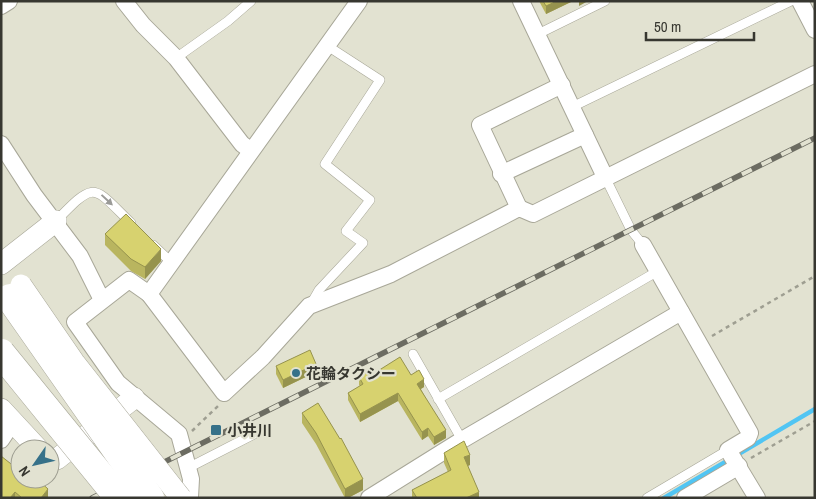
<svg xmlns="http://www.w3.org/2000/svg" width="816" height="499" font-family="'Archivo Narrow','Noto Sans JP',sans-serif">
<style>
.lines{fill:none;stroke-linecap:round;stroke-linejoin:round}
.stream{stroke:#51c5f3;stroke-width:4.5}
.service-casing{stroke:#a8a798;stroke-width:10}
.minor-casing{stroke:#a8a798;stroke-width:18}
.tertiary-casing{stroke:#a8a798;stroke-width:22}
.path{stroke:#9e9e91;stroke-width:2.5;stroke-dasharray:4 4;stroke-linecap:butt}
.service{stroke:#fff;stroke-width:9}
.minor{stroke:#fff;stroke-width:16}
.tertiary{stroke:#fff;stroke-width:21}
.rail-casing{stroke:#6c6c62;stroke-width:5.5}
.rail{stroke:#e2e2d1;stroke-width:4;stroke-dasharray:11;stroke-linecap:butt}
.tertiary-bridge-casing{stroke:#a8a798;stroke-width:22;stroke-linecap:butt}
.motorway-bridge-casing{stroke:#a8a798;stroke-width:29;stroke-linecap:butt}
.tertiary-bridge{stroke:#fff;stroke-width:21}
.motorway-bridge{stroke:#fff;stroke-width:28}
.wall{fill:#b9b55f}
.shaded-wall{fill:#96934e}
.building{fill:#d7d26f;stroke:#96934e}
.oneway{fill:#9b9b98}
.poi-dot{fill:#367189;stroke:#e2e2d1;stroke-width:2}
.labels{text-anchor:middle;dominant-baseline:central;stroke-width:4.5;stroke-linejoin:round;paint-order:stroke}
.poi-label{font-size:15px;font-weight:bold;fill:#373730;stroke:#e2e2d1;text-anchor:start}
</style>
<rect width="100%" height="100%" fill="#e2e2d1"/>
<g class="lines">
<polyline class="stream" points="664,498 815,409"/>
<defs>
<g id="service">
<polyline points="538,34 605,1"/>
<polyline points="176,58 228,21 251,1"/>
<polyline points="572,107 791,1"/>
<polyline points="606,179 631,230 643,245"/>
<path d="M56,221C96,180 92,185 131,223"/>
<polyline points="153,245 171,262"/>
<polyline points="311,304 319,290 363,243 346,231 370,200 325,164 380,80 326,45"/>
<polyline points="413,354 462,440"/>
<polyline points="438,399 658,271"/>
<polyline points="188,468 264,429"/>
<polyline points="647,498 728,450"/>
</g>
<g id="minor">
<polyline points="124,1 143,25 176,58 242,144 250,150"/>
<polyline points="521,1 606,179"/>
<polyline points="800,1 815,30"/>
<polyline points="1,6 9,1"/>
<polyline points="1,144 34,195 80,256 102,300"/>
<polyline points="501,174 585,135"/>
<polyline points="519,208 480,125 562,85"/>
<polyline points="643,245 750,433 748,438 728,450 757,498"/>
<polyline points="149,294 224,393 263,357 309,306 391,274 519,208 533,214 815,74"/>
<polyline points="1,440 13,422"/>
<polyline points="190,497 191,479 179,434 118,383 75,322 129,280 149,294 359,1"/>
<polyline points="369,498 462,440 681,312"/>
<polyline points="685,498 739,466"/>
</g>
<g id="tertiary">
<polyline points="1,264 56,221"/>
<polyline points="1,409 38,449"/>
<polyline points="50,461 57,459 134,398"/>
</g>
</defs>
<use href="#service" class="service-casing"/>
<use href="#minor" class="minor-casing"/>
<use href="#tertiary" class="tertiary-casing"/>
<g class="path">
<polyline points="712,336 815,276"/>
<polyline points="192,431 219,405"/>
<polyline points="751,458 815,421"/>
</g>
<use href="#service" class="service"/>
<use href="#minor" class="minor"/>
<use href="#tertiary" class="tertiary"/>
<defs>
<polyline id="rail" points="92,498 815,138"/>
</defs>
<use href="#rail" class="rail-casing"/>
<use href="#rail" class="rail"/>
<defs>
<polyline id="tertiary-bridge" points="21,285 74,362 181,498"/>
<g id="motorway-bridge">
<polyline points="10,298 150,498"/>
<polyline points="1,353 119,498"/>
</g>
</defs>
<use href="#tertiary-bridge" class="tertiary-bridge-casing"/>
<use href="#motorway-bridge" class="motorway-bridge-casing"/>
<use href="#tertiary-bridge" class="tertiary-bridge"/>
<use href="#motorway-bridge" class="motorway-bridge"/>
</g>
<g class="wall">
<polygon points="539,1 573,1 546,14"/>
<polygon points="105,234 161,261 145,279 131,271 105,245"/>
<polygon points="276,366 316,372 283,388 276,374"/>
<polygon points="373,374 411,375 424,387 421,389 446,438 434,445 428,436 422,440 398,401 360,422 348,400 348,393 360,386 359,385 359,377"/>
<polygon points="302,413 363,490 348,498 345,498 316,444 302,423"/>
<polygon points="444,453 470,465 468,466 479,498 412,498 412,490 448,472 444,463"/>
<polygon points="1,456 48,497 47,498 1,498"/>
</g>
<g class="shaded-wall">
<polygon points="557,1 573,1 546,14 546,6"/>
<polygon points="579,1 588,1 579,6"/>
<polygon points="161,249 161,261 145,279 145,267"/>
<polygon points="316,364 316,372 283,388 283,380"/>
<polygon points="424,379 424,387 417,391 417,384"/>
<polygon points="398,393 398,401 360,422 360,414"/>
<polygon points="428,428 428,436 422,440 422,432"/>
<polygon points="446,430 446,438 434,445 434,437"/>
<polygon points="470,455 470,465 464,467 464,457"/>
<polygon points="363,479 363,490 348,498 345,498 345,489"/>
<polygon points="48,489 48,497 47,498 41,498"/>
<polygon points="15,492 15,498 10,498"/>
<polygon points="479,492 479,498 466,498"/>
</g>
<g class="building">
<polygon points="543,1 557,1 546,6"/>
<polygon points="126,214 161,249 145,267 131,259 105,234"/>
<polygon points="310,350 316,364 283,380 276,366"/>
<polygon points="400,357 411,375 419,370 424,379 417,384 446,430 434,437 428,428 422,432 398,393 360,414 348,393 363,384 359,377 371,370 373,374"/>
<polygon points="318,403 340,439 341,438 363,479 345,489 316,433 302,413"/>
<polygon points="464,441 470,455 464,457 479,492 466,498 417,498 412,490 451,470 444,453"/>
<polygon points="1,456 20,471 20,479 37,479 48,489 41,498 22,498 15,492 10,498 1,498"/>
</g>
<defs><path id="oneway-solid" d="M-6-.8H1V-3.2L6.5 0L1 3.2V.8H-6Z" transform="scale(1.25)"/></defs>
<use class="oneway" href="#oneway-solid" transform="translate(107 200) rotate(43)"/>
<g class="poi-dot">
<circle cx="296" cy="373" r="5"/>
<rect x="210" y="424" width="12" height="12" rx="2.5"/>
</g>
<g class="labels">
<g class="poi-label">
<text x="306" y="373">花輪タクシー</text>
<text x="227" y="430">小井川</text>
</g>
</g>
<rect width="816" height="499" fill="none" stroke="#373730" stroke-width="5"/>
<g transform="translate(35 464) rotate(236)"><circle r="24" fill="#e2e2d1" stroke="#9e9e91"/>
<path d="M0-4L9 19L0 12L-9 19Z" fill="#367189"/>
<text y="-8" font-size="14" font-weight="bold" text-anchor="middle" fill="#373730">N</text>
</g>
<path d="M646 32v8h108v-8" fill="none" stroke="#373730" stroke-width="2.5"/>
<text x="654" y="32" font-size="15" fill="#373730" stroke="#e2e2d1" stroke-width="4" paint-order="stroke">50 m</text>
</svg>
